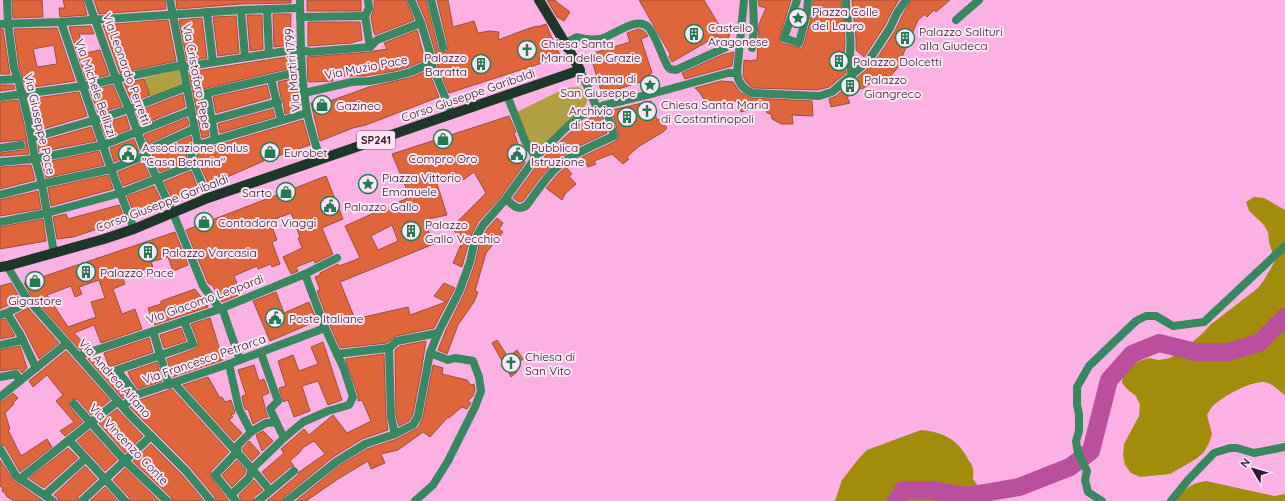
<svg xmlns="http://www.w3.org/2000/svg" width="1285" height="501" font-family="Quicksand,sans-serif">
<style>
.green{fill:#b1a042}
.forest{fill:#a18d0b}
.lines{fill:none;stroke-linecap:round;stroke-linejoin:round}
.river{stroke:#ba509d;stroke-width:18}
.building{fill:#df653b;stroke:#9d5138;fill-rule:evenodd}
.street{stroke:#378760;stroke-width:8}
.primary{stroke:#1f372a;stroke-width:10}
.labels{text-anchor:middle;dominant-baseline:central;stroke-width:4;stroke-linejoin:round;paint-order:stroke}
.shield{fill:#fde6f5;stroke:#705568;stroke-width:1}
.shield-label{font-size:11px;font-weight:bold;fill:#33172b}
.poi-label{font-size:12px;fill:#33172b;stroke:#fde6f5;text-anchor:start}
.street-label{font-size:12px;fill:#33172b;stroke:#fde6f5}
</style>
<rect width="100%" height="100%" fill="#fcb1e4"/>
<g class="green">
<polygon points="179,69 182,86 151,97 144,78"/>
<path d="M579,87C582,90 587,95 587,100C588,110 547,142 538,149L529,141L517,112L566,88Z"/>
</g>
<g class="forest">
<path d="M1254,197L1264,198L1285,210V395C1278,391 1273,383 1264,382C1251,381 1221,397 1212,407C1210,409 1209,412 1207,415L1212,434L1209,443L1204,452L1196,459L1170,474L1140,477L1131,473L1125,465L1123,455L1124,444L1139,416L1140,405L1136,396L1128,390L1122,383L1123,373L1131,366L1139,361L1149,358L1159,360L1170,358L1179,353L1203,333L1210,325L1258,288L1264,280L1275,261L1269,242L1268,232L1263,224L1249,211L1246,202Z"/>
<path d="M921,430C944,432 959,440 969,461C971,463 973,467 973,469C974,472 973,476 973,479L985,495L984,501H835L842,480L860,457L867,450Z"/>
<path d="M1206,481L1274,496L1285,494V501H1176C1184,489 1191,483 1206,481Z"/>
</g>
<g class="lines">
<polyline class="river" points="896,501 903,490 930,490 966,496 1019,487 1070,467 1091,451 1109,380 1132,354 1159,343 1196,352 1228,352 1259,343 1285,317"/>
</g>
<g class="building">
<polygon points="12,0 42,0 43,17 13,18"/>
<polygon points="63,0 83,0 87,15 60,17 59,8 65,8"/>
<polygon points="94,0 165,0 166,9 99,14"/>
<polygon points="176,0 291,0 291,3 241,4 177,9"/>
<rect x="307" y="0" width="54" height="11"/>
<polygon points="374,0 406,0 414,20 375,35 373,29 371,17 374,8"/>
<polygon points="417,0 426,0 438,48 441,52 447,51 448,46 437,0 448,0 453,27 474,21 478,33 489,31 499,32 498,40 527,29 537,26 537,27 546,24 555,45 561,57 449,93 436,62 435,51 426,21"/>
<polygon points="547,0 555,0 558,3 570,12 564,21 557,17"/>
<polygon points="639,0 704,0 719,25 726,26 728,28 730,33 729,37 725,40 717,36 672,62 669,57 670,54"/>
<polygon points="758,0 791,0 779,39 782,43 800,48 802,48 804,44 812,14 813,0 841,0 845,40 844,61 846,73 829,87 818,90 753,88 749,85 746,82 743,76 744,60 753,61 753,60 757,60 759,24 766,8 759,6"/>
<polygon points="852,0 899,0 892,11 885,25 864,57 856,50 856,39"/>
<polygon points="911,0 950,0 936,12 934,10 927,17 925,14 918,20 899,64 899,66 889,78 886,75 877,83 874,81 862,89 862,88 847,97 850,103 831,107 829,99 836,96 874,63 895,31 902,16"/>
<polygon points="273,14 291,14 290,45 274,47"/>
<polygon points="247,15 262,15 263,49 250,51"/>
<polygon points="236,16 239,53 218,56 213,17"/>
<polygon points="202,18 207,58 187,61 179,20"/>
<polygon points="168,20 176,61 120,73 103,25"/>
<polygon points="308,22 360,22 362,40 351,43 308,46"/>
<polygon points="91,26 94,34 79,34 85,53 100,50 109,75 86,80 69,27"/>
<path d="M57,28L75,81L26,88L19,67L14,29ZM54,45L57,64L37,67L33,49Z"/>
<polygon points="0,29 3,29 9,69 10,74 0,74"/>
<polygon points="638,29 642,30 645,32 648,36 641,39 652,73 645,77 647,80 602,94 590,54 630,42 627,33"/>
<polygon points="417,30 425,60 409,67 395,71 364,76 333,76 333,81 308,82 307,57 370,52 374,51 387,49 384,43"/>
<polygon points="734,52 732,66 685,79 682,73 722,55"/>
<polygon points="293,56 296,56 296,67 203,89 202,94 209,136 202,138 189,72"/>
<polygon points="428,70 439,97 366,125 353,128 320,141 311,103 316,103 316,106 369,87 413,77"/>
<polygon points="297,78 297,82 296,82 301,109 285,114 283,101 281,98 278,82"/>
<polygon points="144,79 150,95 132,102 124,83"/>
<polygon points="721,81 733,82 740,92 751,98 812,101 813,116 792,115 793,124 781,124 772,119 771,114 767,113 765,105 741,112 739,100 714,107 705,101 700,93 695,88"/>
<polygon points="0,85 14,85 15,89 0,91"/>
<polygon points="113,85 122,106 98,113 90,90"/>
<polygon points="267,85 270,98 216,113 213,97"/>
<polygon points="79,92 87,116 36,131 29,99"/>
<polygon points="183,94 185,107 141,125 136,112"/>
<polygon points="18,100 24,124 29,154 0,156 0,153 22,150 26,147 26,142 23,140 0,142 0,102"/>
<polygon points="651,101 657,120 660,119 667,128 663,132 638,147 627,157 629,159 623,164 612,154 594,161 596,164 588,167 582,157 616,141 619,137 612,110"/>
<polygon points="273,109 275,117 220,133 218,124"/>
<polygon points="602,113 607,133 575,148 557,160 540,178 523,201 519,202 513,198 540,161 565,137 584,121"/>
<polygon points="126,116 130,129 106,138 101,124"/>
<path d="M509,116L516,132L514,133L525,163L500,198L478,222L470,238L462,267L453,263L463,240L451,228L486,193L474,172L459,183L455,175L437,184L447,215L424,220L434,244L340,282L355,319L408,307L410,315L446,302L434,296L444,283L455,288L434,328L396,336L387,343L340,348L330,326L317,291L320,290L315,277L320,275V273L338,264L339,266L360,258L345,226L410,197L392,154ZM392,225L398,241L378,250L371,236Z"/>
<polygon points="187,118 189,125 148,144 144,135"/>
<polygon points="303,120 310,145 266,160 209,185 197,159 197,154 201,150"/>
<polygon points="91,127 96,141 39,152 38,142"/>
<polygon points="191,136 192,143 186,151 187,161 160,172 152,154"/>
<polygon points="134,139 139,152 114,162 110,148"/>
<polygon points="99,151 104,165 46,178 42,163"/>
<polygon points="143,162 150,176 123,186 118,172"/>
<polygon points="31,165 35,180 0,189 0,167"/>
<polygon points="566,167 572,174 569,176 576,184 565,194 562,200 546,188 559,173"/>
<polygon points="191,171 198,189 173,200 164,182"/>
<polygon points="108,175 113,189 51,206 48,188"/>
<polygon points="326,176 343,219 322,228 333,254 315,263 314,260 296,267 298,271 291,274 283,257 302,248 298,238 300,237 291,213 270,221 277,240 272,242 280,264 272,267 271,264 258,269 257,266 234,276 241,294 222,302 220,298 217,296 213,286 208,283 186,230"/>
<polygon points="154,186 163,204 135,216 127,196"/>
<polygon points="38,191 41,209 0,216 0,200"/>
<polygon points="119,205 125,220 73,237 57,239 53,217 66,214 68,219"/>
<polygon points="497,218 503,223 499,229 503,232 486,253 475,291 478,292 474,302 458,325 447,354 438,350 446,330 464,294 475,264 480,241 488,228"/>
<polygon points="43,219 46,241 0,249 0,227"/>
<path d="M175,232L188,265L173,271L168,257L151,262L153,267L137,272L136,268L121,273L125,284L113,289L122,314L135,309L142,329L101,343L94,325L74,333L87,347L80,350L30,294L24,283ZM99,280L105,298L91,302L96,317L68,327L47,295L71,286L75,297L82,294L79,287Z"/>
<polygon points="11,283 21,299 0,309 0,286"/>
<polygon points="195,289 208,306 208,307 154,325 148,308 161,304 161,301"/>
<polygon points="276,292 284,313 309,302 317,321 270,341 253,301"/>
<polygon points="28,308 59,343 39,359 25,331 15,315"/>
<polygon points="210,318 223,360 172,377 167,359 197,348 198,342 191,324"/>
<polygon points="5,319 15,336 0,339 0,320"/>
<polygon points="181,328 186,341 164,348 160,335"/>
<polygon points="149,338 153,352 109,367 104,353"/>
<polygon points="497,340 508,357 517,350 523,359 514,366 517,372 511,377 492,343"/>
<polygon points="426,341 423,360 421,360 423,361 413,414 409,421 399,426 396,416 395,350 400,346"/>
<polygon points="323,342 342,400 328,405 318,381 302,386 310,411 294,417 288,400 283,402 279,388 286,386 278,361 293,355 299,371 318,364 311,347"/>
<polygon points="20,346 27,368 22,373 19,369 15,369 0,371 0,350"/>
<polygon points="66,351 110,400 91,415 78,400 75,399 71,400 69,403 70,407 83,422 65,436 60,431 74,422 56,401 63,395 47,375 33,387 29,381"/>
<polygon points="384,354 386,417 388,430 362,439 333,457 284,497 282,501 267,501 298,475 299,472 325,454 314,441 304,447 300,452 290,461 294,466 290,467 271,483 262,472 284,453 281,449 304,429 309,435 333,415 347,433 371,421 362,400 358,401 358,395 345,359"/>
<polygon points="95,356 128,394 123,399 88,359"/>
<polygon points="157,362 162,381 138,389 131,379 128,372"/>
<polygon points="254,365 259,381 264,379 269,393 262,396 265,407 265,411 268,417 263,418 253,424 248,409 246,410 244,407 242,396 246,395 238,370"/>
<polygon points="433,365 443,368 442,374 467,380 471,385 474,384 475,390 473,396 468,401 471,403 467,409 462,407 449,418 448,417 430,437 423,432 398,450 381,454 385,463 371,469 368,461 338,479 306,501 296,501 339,466 367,449 397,439 418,428 423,417"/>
<polygon points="208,377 220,398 222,397 225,402 231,400 235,413 231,415 233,417 229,420 242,433 234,441 183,385"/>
<polygon points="172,389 229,452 211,471 210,476 229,501 216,501 215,497 190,467 130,407 136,403 141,409 139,400"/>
<polygon points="13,393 18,398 13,403 14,404 5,413 10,429 8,430 21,456 47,439 52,447 20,472 5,446 0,444 0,402 3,401"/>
<polygon points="117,409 143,436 125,453 99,423"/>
<polygon points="90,430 117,460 105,471 77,441"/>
<polygon points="263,431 273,441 262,451 256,435"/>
<polygon points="249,441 260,453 252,461 243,451 243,448"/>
<polygon points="151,444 182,475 204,501 172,501 171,497 133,461"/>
<polygon points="68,448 78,458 44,488 29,478"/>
<polygon points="0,460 13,480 43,501 14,501 6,496 6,494 2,491 3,489 0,486"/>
<polygon points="237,460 246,470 244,475 232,487 222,475"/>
<polygon points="85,466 97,479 78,497 77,501 58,501 58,498 54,495"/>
<polygon points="125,468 159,501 130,501 129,497 113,480"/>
<polygon points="254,480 263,490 254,497 253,501 241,501 239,495"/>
<polygon points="105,487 118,501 90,501"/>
</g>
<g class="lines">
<g class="street">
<polyline points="7,0 8,24 14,68 18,79 29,123 35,159 42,184 54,253"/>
<polyline points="88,0 116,79 129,109 146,155 173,213 203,286 220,309"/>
<polyline points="170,0 198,145 191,152 192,160 208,198"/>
<path d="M300,0C301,37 300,75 307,112C310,128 316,144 320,160"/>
<polyline points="368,0 369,8 365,16 370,47"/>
<polyline points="411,0 421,23 430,53 431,63 452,114"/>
<polyline points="431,0 443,47"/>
<path d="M744,0L737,73C738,83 743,89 752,93L819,96L832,92L869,60L890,28L897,13L906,0"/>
<polyline points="797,0 784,38 799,43 807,13 808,0"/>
<path d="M846,0C846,12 848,23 850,34C852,48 847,63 852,75"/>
<polyline points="267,9 269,54"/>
<polyline points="241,10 245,57"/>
<polyline points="207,12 213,62"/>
<polyline points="300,17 365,16"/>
<polyline points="956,20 979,0"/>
<polyline points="61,22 111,169 134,229"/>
<polyline points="0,24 61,22 241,10 300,8"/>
<path d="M565,43L577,37C584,39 592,40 599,39C613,37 637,14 649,28C656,36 662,57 668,67L670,69L676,70L733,44L740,43"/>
<polyline points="752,48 754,29 753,0"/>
<polyline points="580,70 597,108"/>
<polyline points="271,79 281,119"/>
<polyline points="0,80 18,79"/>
<polyline points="304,93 352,82 370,81 396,76 411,72 431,63"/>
<polyline points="507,95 525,141 536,157 569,125 581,116 597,108 605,105 655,93 728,73 737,73"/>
<polyline points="0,97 83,86 177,66 183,67 293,50 302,50 310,52 370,47 377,40 421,23"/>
<polyline points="212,120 278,102"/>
<polyline points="32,138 95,120 129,109 186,87"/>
<polyline points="215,139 207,93 302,71"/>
<polyline points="198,145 307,113"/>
<polyline points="0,148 21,145"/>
<polyline points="145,151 194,129"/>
<polyline points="0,162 35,159 103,145 191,111"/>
<polyline points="0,195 42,184 111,169 146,155"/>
<path d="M506,199C513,205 518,212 527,205C538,190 550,171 566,160C582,150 598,143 614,136L605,105"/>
<polyline points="0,222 47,213 121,193 194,164"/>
<polyline points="7,266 26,297 131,416 186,471 211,501"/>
<polyline points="222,308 240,360"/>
<polyline points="7,313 20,334 36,368"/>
<polyline points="0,315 7,313 30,301"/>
<polyline points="153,331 169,385"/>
<polyline points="0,345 23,340"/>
<polyline points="389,348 391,417 395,434"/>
<polyline points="389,348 397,341 438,333"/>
<polyline points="261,353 278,401 270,409 284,438"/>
<polyline points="337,354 389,348"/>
<polyline points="78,356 220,309 305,274 337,258"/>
<polyline points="229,364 239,409 251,432"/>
<polyline points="0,377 16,374 20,381"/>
<polyline points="174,383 252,469 270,490"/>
<polyline points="136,395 117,370 193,344 184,321"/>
<polyline points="0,397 67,343"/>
<polyline points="74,404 125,461 167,501"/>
<polyline points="123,406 136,395 229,364 325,328"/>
<polyline points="69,440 125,501"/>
<polyline points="0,449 16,476 53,501"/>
<polyline points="20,479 118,401"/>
<polyline points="45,495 85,459"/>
<polyline points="231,495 249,478 252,469 284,438 303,422 328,411 349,405 353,397 344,369 325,328 305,274"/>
<polyline points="82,501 151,436"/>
<polyline points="236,501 215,475 237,452 238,445 251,432 266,423 276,422"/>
<polyline points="258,501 294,471"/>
<polyline points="287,501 336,462 365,444 395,434 413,425 418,416 430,353 438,333 459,292 470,262 475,239 483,225 504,201 536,157"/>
<polyline points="415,501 433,485 448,461 475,407 481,391 479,377 473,361 455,358 448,360 430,353"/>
<polyline points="1102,501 1088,492 1085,480 1087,471 1078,453 1076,441 1079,431 1079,414 1077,405 1077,387 1089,366 1136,321 1146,316 1156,316 1173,326 1204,322 1285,246"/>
<polyline points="1171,501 1188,480 1214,453 1230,448 1237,448 1254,453 1285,447"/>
</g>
<polyline class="primary" points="0,267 7,266 104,239 134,229 208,198 580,70 565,43 539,0"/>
</g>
<defs>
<symbol id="sight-ring" viewBox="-11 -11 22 22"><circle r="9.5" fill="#fde6f5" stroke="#207d53" stroke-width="1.5"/><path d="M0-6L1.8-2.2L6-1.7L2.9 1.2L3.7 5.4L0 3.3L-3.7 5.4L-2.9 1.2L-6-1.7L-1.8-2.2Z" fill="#207d53"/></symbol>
<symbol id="building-ring" viewBox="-11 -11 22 22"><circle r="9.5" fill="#fde6f5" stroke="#207d53" stroke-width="1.5"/><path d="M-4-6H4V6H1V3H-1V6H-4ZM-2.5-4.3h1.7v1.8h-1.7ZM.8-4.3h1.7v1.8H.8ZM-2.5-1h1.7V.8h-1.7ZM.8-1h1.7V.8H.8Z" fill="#207d53"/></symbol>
<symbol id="church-ring" viewBox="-11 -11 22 22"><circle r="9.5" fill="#fde6f5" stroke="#207d53" stroke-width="1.5"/><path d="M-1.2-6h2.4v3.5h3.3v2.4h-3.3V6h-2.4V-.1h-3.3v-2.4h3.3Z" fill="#207d53"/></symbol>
<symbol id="shop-ring" viewBox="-11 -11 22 22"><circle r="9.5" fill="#fde6f5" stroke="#207d53" stroke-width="1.5"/><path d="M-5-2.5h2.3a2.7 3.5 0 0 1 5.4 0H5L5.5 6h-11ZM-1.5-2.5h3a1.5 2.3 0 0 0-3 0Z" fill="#207d53"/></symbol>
<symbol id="civic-ring" viewBox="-11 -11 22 22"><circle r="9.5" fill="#fde6f5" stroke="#207d53" stroke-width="1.5"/><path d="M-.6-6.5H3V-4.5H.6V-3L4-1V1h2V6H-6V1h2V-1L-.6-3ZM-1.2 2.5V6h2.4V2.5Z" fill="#207d53"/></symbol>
</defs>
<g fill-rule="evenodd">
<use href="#sight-ring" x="787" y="7" width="22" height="22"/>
<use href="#building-ring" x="683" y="23" width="22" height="22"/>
<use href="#building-ring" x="894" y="27" width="22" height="22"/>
<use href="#church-ring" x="516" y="39" width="22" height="22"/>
<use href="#building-ring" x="828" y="50" width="22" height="22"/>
<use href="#building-ring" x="470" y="53" width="22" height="22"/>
<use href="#sight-ring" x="639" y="74" width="22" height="22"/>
<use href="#building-ring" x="839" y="75" width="22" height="22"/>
<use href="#shop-ring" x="311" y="94" width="22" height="22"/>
<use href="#church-ring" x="636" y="100" width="22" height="22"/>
<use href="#building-ring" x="616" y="106" width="22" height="22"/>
<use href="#shop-ring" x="432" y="128" width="22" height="22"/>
<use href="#shop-ring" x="259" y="141" width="22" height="22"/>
<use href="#civic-ring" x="117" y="143" width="22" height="22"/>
<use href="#civic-ring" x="506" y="143" width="22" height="22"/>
<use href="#sight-ring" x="357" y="173" width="22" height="22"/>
<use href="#shop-ring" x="275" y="181" width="22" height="22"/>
<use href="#civic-ring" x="319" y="195" width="22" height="22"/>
<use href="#shop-ring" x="193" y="211" width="22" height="22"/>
<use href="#building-ring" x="400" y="220" width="22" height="22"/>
<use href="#building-ring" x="137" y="241" width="22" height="22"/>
<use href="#building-ring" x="75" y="261" width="22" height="22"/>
<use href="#shop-ring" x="24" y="270" width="22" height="22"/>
<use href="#civic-ring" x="264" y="307" width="22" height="22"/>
<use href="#church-ring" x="500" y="352" width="22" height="22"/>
</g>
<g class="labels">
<rect class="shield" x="357" y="131" width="38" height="18" rx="3"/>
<g class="shield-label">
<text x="376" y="140">SP241</text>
</g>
<g class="poi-label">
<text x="812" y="11">Piazza Colle<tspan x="812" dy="14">del Lauro</tspan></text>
<text x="708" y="27">Castello<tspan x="708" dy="14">Aragonese</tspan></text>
<text x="919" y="31">Palazzo Salituri<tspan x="919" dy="14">alla Giudeca</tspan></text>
<text x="541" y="43">Chiesa Santa<tspan x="541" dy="14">Maria delle Grazie</tspan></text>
<text x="467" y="57" text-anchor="end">Palazzo<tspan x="467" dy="14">Baratta</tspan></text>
<text x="853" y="61">Palazzo Dolcetti</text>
<text x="636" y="78" text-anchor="end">Fontana di<tspan x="636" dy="14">San Giuseppe</tspan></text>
<text x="864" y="79">Palazzo<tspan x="864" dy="14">Giangreco</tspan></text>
<text x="661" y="104">Chiesa Santa Maria<tspan x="661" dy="14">di Costantinopoli</tspan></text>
<text x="336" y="105">Gazineo</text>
<text x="613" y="110" text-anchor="end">Archivio<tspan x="613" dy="14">di Stato</tspan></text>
<text x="142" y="147">Associazione Onlus<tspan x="142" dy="14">"Casa Betania"</tspan></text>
<text x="531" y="147">Pubblica<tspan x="531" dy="14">Istruzione</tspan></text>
<text x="284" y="152">Eurobet</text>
<text x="443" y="158" text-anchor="middle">Compro Oro</text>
<text x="382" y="177">Piazza Vittorio<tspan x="382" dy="14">Emanuele</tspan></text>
<text x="272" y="192" text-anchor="end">Sarto</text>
<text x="344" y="206">Palazzo Gallo</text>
<text x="218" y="222">Contadora Viaggi</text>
<text x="425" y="224">Palazzo<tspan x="425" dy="14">Gallo Vecchio</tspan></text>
<text x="162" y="252">Palazzo Varcasia</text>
<text x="100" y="272">Palazzo Pace</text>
<text x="35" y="300" text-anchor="middle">Gigastore</text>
<text x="289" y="318">Poste Italiane</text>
<text x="525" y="356">Chiesa di<tspan x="525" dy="14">San Vito</tspan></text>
</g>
<g class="street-label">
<text transform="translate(366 67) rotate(-11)">Via Muzio Pace</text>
<text transform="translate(127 69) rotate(70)">Via Leonardo Perretti</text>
<text transform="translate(292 70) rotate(-95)">Via Martiri 1799</text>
<text transform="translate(197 76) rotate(79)">Via Cristoforo Pepe</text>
<text transform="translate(96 88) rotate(71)">Via Michele Bellizzi</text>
<text transform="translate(468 95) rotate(-19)">Corso Giuseppe Garibaldi</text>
<text transform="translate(40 124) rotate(77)">Via Giuseppe Pace</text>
<text transform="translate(162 203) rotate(-21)">Corso Giuseppe Garibaldi</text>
<text transform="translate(205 299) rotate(-20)">Via Giacomo Leopardi</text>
<text transform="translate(204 359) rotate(-19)">Via Francesco Petrarca</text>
<text transform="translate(115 378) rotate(48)">Via Andrea Alfano</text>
<text transform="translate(129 444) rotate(46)">Via Vincenzo Conte</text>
</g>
</g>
<g transform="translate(1253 469) rotate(308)" stroke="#fde6f5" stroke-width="3" paint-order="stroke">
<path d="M0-3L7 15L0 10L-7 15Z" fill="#33172b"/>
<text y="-6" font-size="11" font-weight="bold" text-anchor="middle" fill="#33172b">N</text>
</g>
</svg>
